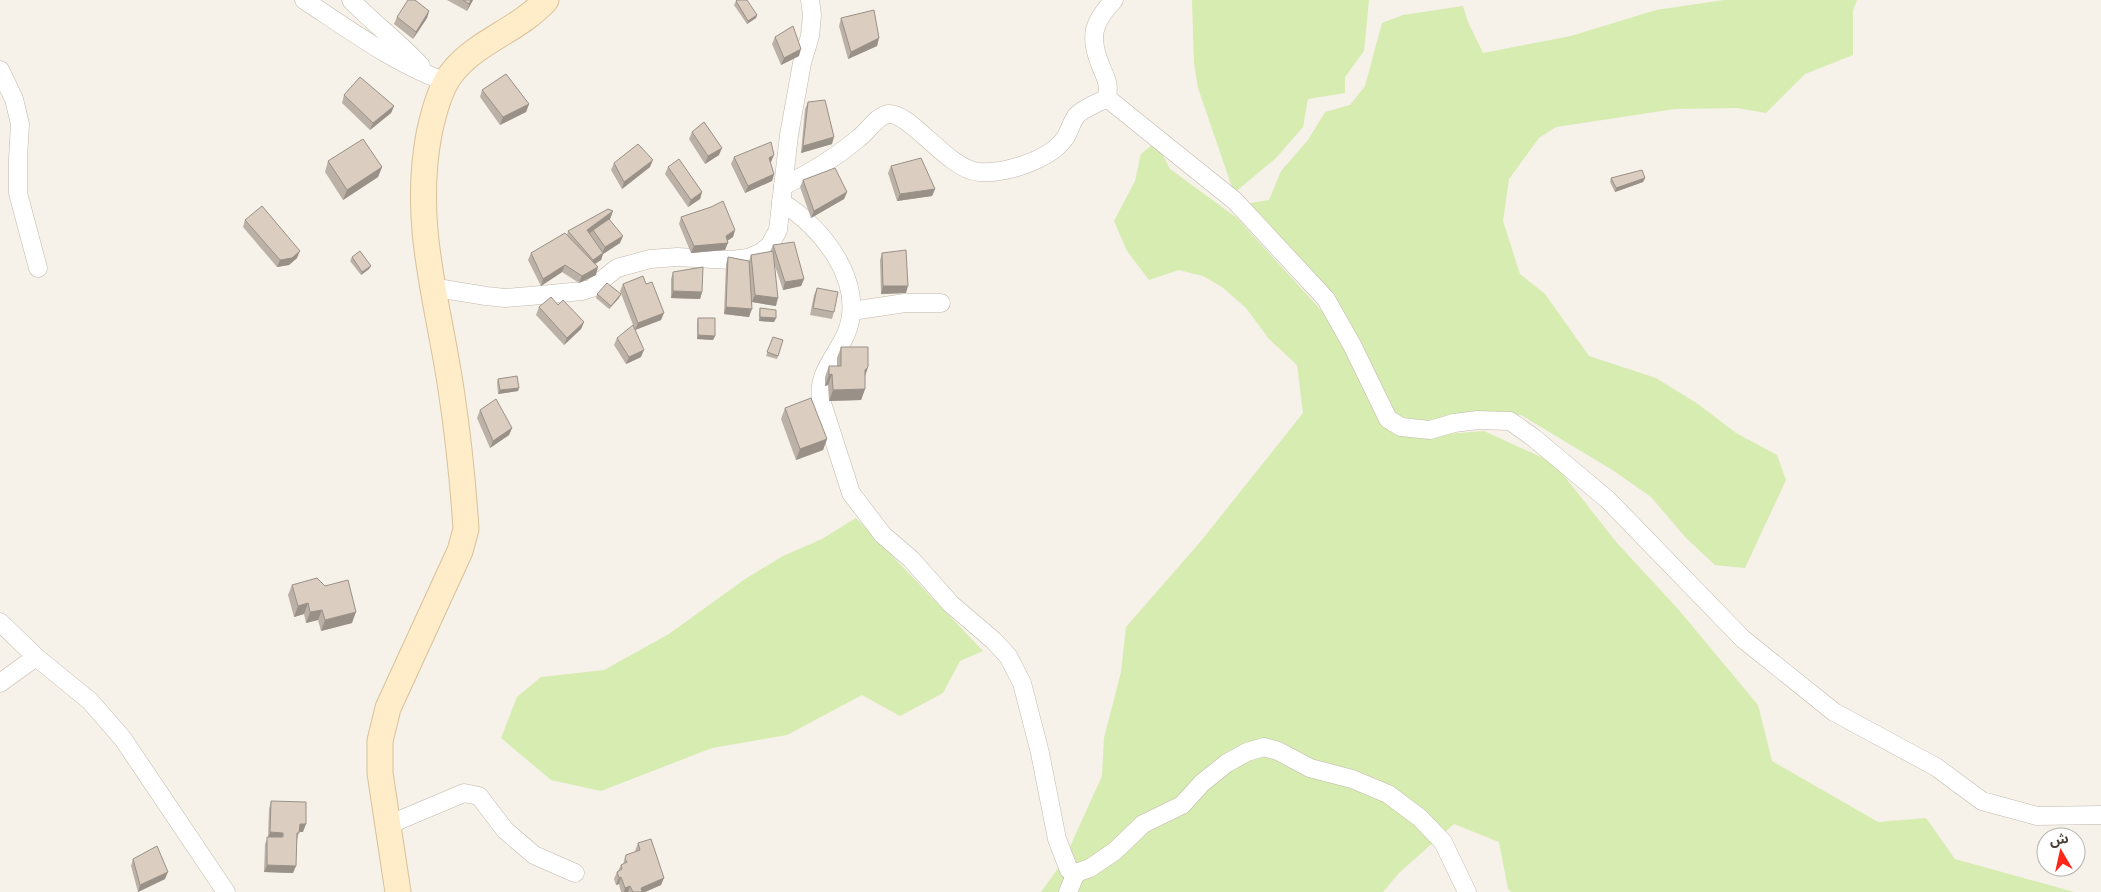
<svg xmlns="http://www.w3.org/2000/svg" width="2101" height="892" font-family="Overpass,'Noto Sans Arabic',sans-serif">
<style>
.green{fill:#d6ecb0}
.lines{fill:none;stroke-linecap:round;stroke-linejoin:round}
.street-casing{stroke:#c2b8ab;stroke-width:19}
.secondary-casing{stroke:#d8c197;stroke-width:27}
.street{stroke:#fff;stroke-width:18}
.secondary{stroke:#ffedca;stroke-width:25}
.wall{fill:#bcb1a6}
.shaded-wall{fill:#999087}
.building{fill:#dbcec1;stroke:#999087}
</style>
<rect width="100%" height="100%" fill="#f6f1e9"/>
<g class="green">
<polygon points="1192,0 1369,0 1364,51 1345,77 1345,93 1308,99 1303,127 1276,158 1234,193 1198,88 1194,63"/>
<polygon points="1724,0 1857,0 1853,10 1853,55 1805,74 1766,113 1737,108 1675,109 1556,127 1539,138 1509,179 1503,221 1520,274 1545,294 1589,356 1656,378 1698,404 1736,433 1777,455 1786,480 1745,568 1715,565 1686,538 1651,497 1614,471 1521,415 1478,412 1446,419 1418,423 1393,418 1355,348 1245,204 1269,200 1281,171 1308,140 1325,112 1350,105 1365,86 1382,23 1403,15 1463,6 1468,22 1483,53 1571,36 1656,10"/>
<polygon points="1153,144 1160,150 1170,169 1237,218 1330,320 1388,426 1407,437 1484,431 1554,463 1617,543 1678,609 1758,705 1772,761 1878,822 1926,818 1955,859 2074,892 1512,892 1508,889 1499,842 1454,824 1399,873 1383,892 1041,892 1064,860 1102,776 1104,738 1121,672 1126,627 1201,541 1303,413 1297,365 1269,339 1246,308 1222,287 1203,276 1179,270 1149,280 1127,251 1114,221 1135,181 1141,154"/>
<polygon points="856,518 983,651 960,661 943,693 900,716 862,695 787,735 712,748 601,791 551,780 501,738 517,697 541,677 604,670 669,634 745,579 783,556 822,539"/>
</g>
<g class="lines">
<defs>
<g id="street">
<path d="M304,0C347,28 398,66 447,82"/>
<path d="M351,0C373,23 399,42 421,66"/>
<path d="M1114,0C1093,22 1089,36 1100,64C1105,77 1110,83 1107,98L1235,201L1326,299L1352,345L1388,419L1401,427L1430,430L1454,423L1478,420L1510,421L1534,438L1608,500L1743,639L1834,712L1936,767L1982,801L2037,816L2101,815"/>
<polyline points="0,70 14,99 20,124 18,159 18,193 38,268"/>
<path d="M783,186C811,173 835,158 859,138C868,131 877,116 888,114C910,111 948,170 979,172C1005,174 1050,160 1065,138C1070,131 1071,122 1077,115C1084,108 1098,103 1107,98"/>
<path d="M781,202C823,227 867,284 846,334C836,357 817,373 821,400L851,493L883,535L911,559L951,604L993,640L1008,656L1022,683L1040,753L1057,839L1069,870L1076,873L1090,868L1115,851L1143,824L1182,805L1202,783L1227,763L1247,752L1264,747L1278,751L1310,768L1352,779L1388,794L1420,818L1443,842L1467,892"/>
<polyline points="431,287 486,296 505,298 530,296 582,291 592,288 617,268 650,259 677,257 731,260 748,258 762,252 770,245 778,230 789,135 802,63 810,36 812,15 810,0"/>
<polyline points="852,311 905,303 941,303"/>
<polyline points="0,622 36,657 90,701 123,739 226,892"/>
<polyline points="0,683 36,657"/>
<polyline points="388,825 464,793 479,796 505,830 534,855 575,873"/>
<polyline points="1068,892 1076,873"/>
</g>
<path id="secondary" d="M398,892L380,773V741L388,708L460,551L466,529C463,482 458,435 451,389C438,301 412,225 429,134C433,115 439,90 451,74C476,41 518,31 546,0"/>
</defs>
<use href="#street" class="street-casing"/>
<use href="#secondary" class="secondary-casing"/>
<use href="#street" class="street"/>
<use href="#secondary" class="secondary"/>
</g>
<g class="wall">
<polygon points="447,0 473,0 467,11"/>
<polygon points="736,1 757,15 756,18 747,24 734,5"/>
<polygon points="429,11 427,18 413,39 394,24 397,17"/>
<polygon points="841,18 879,38 877,46 848,59 839,26"/>
<polygon points="775,37 799,56 781,65 772,44"/>
<polygon points="482,90 529,104 526,112 500,125 480,97"/>
<polygon points="344,95 394,106 391,113 370,130 342,103"/>
<polygon points="808,102 832,144 801,153 805,109"/>
<polygon points="692,132 719,155 705,164 689,139"/>
<polygon points="734,157 771,162 770,162 774,174 772,181 745,193 731,164"/>
<polygon points="328,161 382,167 378,177 343,200 325,172"/>
<polygon points="614,163 650,167 622,189 611,170"/>
<polygon points="891,166 935,189 932,196 897,201 888,173"/>
<polygon points="668,167 702,192 700,199 688,207 665,174"/>
<polygon points="1611,178 1645,178 1643,182 1615,192 1610,182"/>
<polygon points="803,180 847,192 844,199 811,218 800,187"/>
<polygon points="613,211 610,219 603,223 620,243 603,254 601,260 595,264 596,275 579,283 562,272 541,286 528,260 531,253 567,235 568,231"/>
<polygon points="681,217 735,230 733,237 727,241 725,250 691,253 679,224"/>
<polygon points="245,220 297,258 289,265 277,267 243,227"/>
<polygon points="773,245 804,279 801,286 783,290 775,266 776,306 752,302 749,317 724,314 726,264 728,257 749,261 751,255 770,252"/>
<polygon points="882,253 906,293 881,294 880,260"/>
<polygon points="352,257 371,266 369,269 361,275 350,261"/>
<polygon points="673,272 702,292 700,299 671,298 671,279"/>
<polygon points="623,284 646,284 661,320 635,330 620,291"/>
<polygon points="817,288 834,312 832,319 810,315 814,295"/>
<polygon points="597,294 621,294 619,298 609,309 596,298"/>
<polygon points="558,305 584,322 581,329 564,345 536,315 539,307"/>
<polygon points="760,308 776,318 774,322 759,321 759,312"/>
<polygon points="698,318 715,336 713,340 697,339 697,322"/>
<polygon points="773,337 783,340 777,359 766,356"/>
<polygon points="617,338 641,357 626,364 614,345"/>
<polygon points="841,347 868,367 865,377 865,389 861,400 829,401 828,385 825,386 825,377 829,366 837,366 837,358"/>
<polygon points="498,379 519,388 518,391 498,394 497,382"/>
<polygon points="785,408 827,439 823,450 796,460 781,419"/>
<polygon points="480,410 512,428 509,435 490,448 477,418"/>
<polygon points="292,585 352,623 321,631 318,620 306,623 304,614 294,617 288,595"/>
<polygon points="271,801 303,832 299,832 297,840 293,873 264,872 265,844 268,837 269,809"/>
<polygon points="638,843 661,885 645,892 621,892 619,884 616,885 614,879 617,872 618,871 621,865 623,864 626,855 635,852 635,851"/>
<polygon points="133,859 165,879 138,892 131,866"/>
</g>
<g class="shaded-wall">
<polygon points="471,0 473,0 467,11 469,4"/>
<polygon points="429,11 427,18 413,39 416,32"/>
<polygon points="757,15 756,18 747,24 748,21"/>
<polygon points="879,38 877,46 848,59 851,52"/>
<polygon points="801,49 799,56 781,65 784,58"/>
<polygon points="529,104 526,112 500,125 503,117"/>
<polygon points="394,106 391,113 370,130 373,123"/>
<polygon points="834,137 832,144 801,153 803,146"/>
<polygon points="722,148 719,155 705,164 708,156"/>
<polygon points="774,155 771,162 766,165 769,158"/>
<polygon points="653,160 650,167 622,189 624,182"/>
<polygon points="382,167 378,177 343,200 347,190"/>
<polygon points="774,174 772,181 745,193 748,186"/>
<polygon points="1645,178 1643,182 1615,192 1616,188"/>
<polygon points="935,189 932,196 897,201 900,194"/>
<polygon points="702,192 700,199 688,207 691,200"/>
<polygon points="847,192 844,199 811,218 814,211"/>
<polygon points="613,211 610,219 584,237 587,230"/>
<polygon points="735,230 733,237 724,243 728,243 725,250 691,253 694,246 726,236"/>
<polygon points="623,236 620,243 603,254 601,260 590,267 593,260 602,253 605,247"/>
<polygon points="300,251 297,258 289,265 277,267 280,260"/>
<polygon points="565,265 562,272 541,286 543,279"/>
<polygon points="371,266 369,269 361,275 362,272"/>
<polygon points="598,267 596,275 579,283 582,276"/>
<polygon points="804,279 801,286 783,290 785,282"/>
<polygon points="883,286 908,286 906,293 881,294"/>
<polygon points="673,291 702,292 700,299 671,298"/>
<polygon points="621,294 619,298 609,309 611,306"/>
<polygon points="755,295 778,298 776,306 752,302"/>
<polygon points="726,307 752,309 749,317 724,314"/>
<polygon points="664,313 661,320 635,330 638,323"/>
<polygon points="760,317 776,318 774,322 759,321"/>
<polygon points="584,322 581,329 564,345 567,338"/>
<polygon points="698,335 715,336 713,340 697,339"/>
<polygon points="644,350 641,357 626,364 629,357"/>
<polygon points="868,367 864,378 865,370"/>
<polygon points="832,374 828,385 825,386 829,375"/>
<polygon points="519,388 518,391 498,394 500,390"/>
<polygon points="865,389 861,400 829,401 833,390"/>
<polygon points="512,428 509,435 490,448 493,441"/>
<polygon points="827,439 823,450 796,460 800,449"/>
<polygon points="308,603 304,614 294,617 298,606"/>
<polygon points="322,610 318,620 306,623 310,612"/>
<polygon points="356,612 352,623 321,631 325,620"/>
<polygon points="300,824 306,824 303,832 297,832"/>
<polygon points="270,832 283,833 281,840 268,839"/>
<polygon points="267,865 296,866 293,873 264,872"/>
<polygon points="168,872 165,879 138,892 140,885"/>
<polygon points="621,877 619,884 616,885 619,878"/>
<polygon points="664,878 661,885 645,892 640,892 641,888"/>
<polygon points="630,886 628,892 624,892 625,888"/>
</g>
<g class="building">
<polygon points="408,0 415,0 429,11 416,32 397,17"/>
<polygon points="463,0 471,0 469,4"/>
<polygon points="737,0 747,0 757,15 748,21 736,1"/>
<polygon points="874,10 879,38 851,52 841,18"/>
<polygon points="793,26 801,49 784,58 775,37"/>
<polygon points="506,74 529,104 503,117 482,90"/>
<polygon points="360,77 394,106 373,123 344,95"/>
<polygon points="825,100 834,137 803,146 808,102"/>
<polygon points="704,122 722,148 708,156 692,132"/>
<polygon points="363,139 382,167 347,190 328,161"/>
<polygon points="771,142 774,155 769,158 774,174 748,186 734,157"/>
<polygon points="638,144 653,160 624,182 614,163"/>
<polygon points="921,158 935,189 900,194 891,166"/>
<polygon points="679,159 702,192 691,200 668,167"/>
<polygon points="835,168 847,192 814,211 803,180"/>
<polygon points="1642,170 1645,178 1616,188 1611,178"/>
<polygon points="723,201 735,230 726,236 728,243 694,246 681,217 711,207"/>
<polygon points="262,206 300,251 292,258 280,260 245,220"/>
<polygon points="608,209 613,211 587,230 603,253 593,260 568,231"/>
<polygon points="609,219 623,236 605,247 593,230"/>
<polygon points="565,233 598,267 582,276 565,265 543,279 531,253"/>
<polygon points="794,242 804,279 785,282 773,245"/>
<polygon points="906,250 908,286 883,286 882,253"/>
<polygon points="360,251 371,266 362,272 352,257"/>
<polygon points="773,251 778,298 755,295 751,255"/>
<polygon points="728,257 749,261 752,309 726,307"/>
<polygon points="703,267 702,292 673,291 673,272"/>
<polygon points="643,276 646,284 652,282 664,313 638,323 623,284"/>
<polygon points="607,283 621,294 611,306 597,294"/>
<polygon points="817,288 838,292 834,312 813,308"/>
<polygon points="551,297 558,305 563,300 584,322 567,338 539,307"/>
<polygon points="760,308 776,310 776,318 760,317"/>
<polygon points="698,318 715,318 715,336 698,335"/>
<polygon points="633,325 644,350 629,357 617,338"/>
<polygon points="773,337 783,340 778,356 767,352"/>
<polygon points="841,347 868,347 868,367 865,370 865,389 833,390 832,374 829,375 829,366 841,366"/>
<polygon points="517,376 519,388 500,390 498,379"/>
<polygon points="811,398 827,439 800,449 785,408"/>
<polygon points="496,399 512,428 493,441 480,410"/>
<polygon points="317,578 325,586 348,580 356,612 325,620 322,610 310,612 308,603 298,606 292,585"/>
<polygon points="271,801 306,802 306,824 300,824 299,833 297,833 296,866 267,865 267,837 283,837 283,833 270,832"/>
<polygon points="651,839 664,878 641,888 642,892 633,892 630,886 625,888 621,877 619,878 617,872 622,869 621,865 627,862 625,859 626,855 640,850 638,843"/>
<polygon points="157,846 168,872 140,885 133,859"/>
</g>
<g transform="translate(2061 852) rotate(351)"><circle r="24" fill="#ffffff" stroke="#b7b3af"/>
<path d="M0-4L9 19L0 12L-9 19Z" fill="#ff2517"/>
<text y="-8" font-size="14" font-weight="bold" text-anchor="middle" fill="#4a4137">ش</text>
</g>
</svg>
